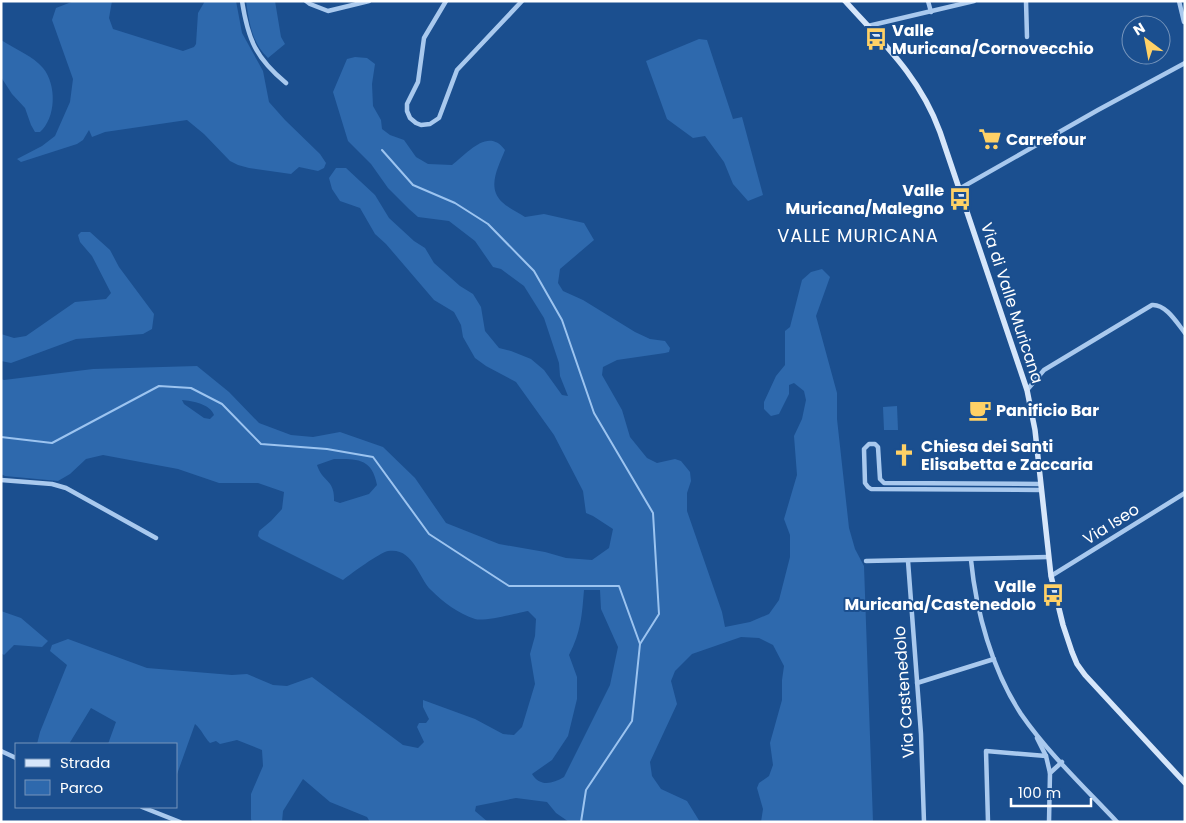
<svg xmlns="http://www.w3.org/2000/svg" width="1186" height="823" font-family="Poppins,sans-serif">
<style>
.green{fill:#2e69ad;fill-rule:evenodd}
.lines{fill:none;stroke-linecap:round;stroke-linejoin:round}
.stream{stroke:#9cc4f0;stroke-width:2}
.street{stroke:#a9c9ee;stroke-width:4.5}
.secondary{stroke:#d6e6fa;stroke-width:5.5}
.labels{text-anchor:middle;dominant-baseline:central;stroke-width:4;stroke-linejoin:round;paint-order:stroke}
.poi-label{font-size:16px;font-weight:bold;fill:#fff;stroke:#1b4f8f;text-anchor:start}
.street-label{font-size:16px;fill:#fff;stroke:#1b4f8f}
.neighbourhood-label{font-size:18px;letter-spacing:1px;fill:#fff;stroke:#1b4f8f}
</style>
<rect width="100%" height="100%" fill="#1b4f8f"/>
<g class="green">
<polygon points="74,1 112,1 109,18 113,29 183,51 194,47 196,44 198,13 205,1 236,1 242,33 263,71 269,102 285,120 320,154 326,163 324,168 318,171 299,167 291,174 249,168 238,165 230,161 204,134 187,120 105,132 92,137 89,130 83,140 77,144 21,162 17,159 42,146 55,136 70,102 73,79 52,20 56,8"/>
<path d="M246,1H275L281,37L285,44L268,58C252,44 249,21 246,1Z"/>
<polygon points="699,39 707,40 733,119 742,117 763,195 748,201 733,184 724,162 705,136 693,138 667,119 646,61"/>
<path d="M1,40C15,49 33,56 43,68C57,85 56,118 40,132H35L31,125L25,108L12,94L1,77Z"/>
<path d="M355,57L367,58L375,64L372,84L373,106L381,120L382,129L390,135L404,140L416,157L428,164L452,165C468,153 488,127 505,150C499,166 486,187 502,202C508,208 518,212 525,217L544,214L584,223L594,240L560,269L558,283L563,291L583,300L635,332L650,339L665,341L670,348L669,352L665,353L617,360L603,367L602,375L622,410L630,437L647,458L657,463L675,459L681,461L690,472L691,481L687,493V511L722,612L725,627L750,622L769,614L779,600L790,557V535L784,519L797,475L794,436L802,419L806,400L804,391L794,383L789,385V394L779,414L771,416L764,409V402L776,376L785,365V331L790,327L802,280L811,272L822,269L830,277L816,316L837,393V419L849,528L855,549L864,566L873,822H761L763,809L757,788L759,783L769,776L773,765L770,743L782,700V680L784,666L773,645L759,638L741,637L692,654L675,671L671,681L677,704L650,762L652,776L661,789L687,801L700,822H569L556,813L547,802L516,798L476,806L475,811L488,822H370L367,817L330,802L303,779L283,811L282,822H252L251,819V794L263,766L262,750L237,740L220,744L216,741L210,743C204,737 202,730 195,724L176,777V744H108L116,722L91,708L69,744H37L40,732L67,665L50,651L52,645L68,639L147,668L232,675L247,674L273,685L287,686L312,677L403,745L418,748L424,742L417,727L419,723H426L429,719L423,707V700L475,719L503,734L514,735L522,727L535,684L530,654L535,636L536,619L528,611C517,613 484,622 475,619C459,614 443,602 431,590C418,577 413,547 388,551C379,553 352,573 343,580L261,539L258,536L259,531L271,521L282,509L284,492L258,483H219L178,469L103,455L86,459L70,474L58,481L5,476L1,474V379L4,380L93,369L197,366L229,392L259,423L291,435L313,437L340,432L383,447L415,478L446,523L499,544L545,552L566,558L592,560L609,548L613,529L593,516L586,513L583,491L554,435L516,382L486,366L475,358L463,337L461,325L454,312L434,300L386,244L375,234L360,208L340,201L332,189L329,178L336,168H346L375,195L389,218L414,241L425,248L434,263L460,286L473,294L481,307L485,331L499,348L511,351L531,359L544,370L562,395L568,396L560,376L559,363L544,318L524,286L501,269L493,267L475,241L449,221L418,217L409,209L388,188L371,164L348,141L333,92L347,59ZM182,400C193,401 210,404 214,415L210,419L204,418L184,404ZM334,459C357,459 372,458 377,485L369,494L340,503L334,501C335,479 322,482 317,465ZM584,590H600L601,609L618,647L610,685L564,777C552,784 540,787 532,774L552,760L568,736L577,699V677L569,655C581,632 582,615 584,590Z"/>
<polygon points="81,232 90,232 110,250 119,267 154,314 152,329 143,334 76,339 11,363 1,361 1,334 14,338 26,336 75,302 106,299 111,293 92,256 80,242 78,235"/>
<polygon points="897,406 898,430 884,430 883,407"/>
<polygon points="1,611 21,618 48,641 42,647 14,645 4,655 1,653"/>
</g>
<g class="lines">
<g class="stream">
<polyline points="382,150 413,185 455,203 488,224 534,271 562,320 594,413 653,513 659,614 640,644"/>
<polyline points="1,437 52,443 159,386 191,388 222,404 261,444 327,449 373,457 429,534 509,586 619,586 640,644 632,721 586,790 581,822"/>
</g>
<g class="street">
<path d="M242,1C248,40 256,58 286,83"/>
<polyline points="306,1 310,4 328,11 369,1"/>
<polyline points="446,1 424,38 418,82 407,104 407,111 410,118 416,123 421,125 430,124 439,118 457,70 522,1"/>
<polyline points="928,1 931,12"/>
<polyline points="1026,1 1027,37"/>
<polyline points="1179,1 1184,22"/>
<polyline points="868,26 974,1"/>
<polyline points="959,189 1098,110 1185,63"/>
<path d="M1027,390L1044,370L1152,305C1166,304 1177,323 1185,333"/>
<polyline points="1,480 52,484 66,488 156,538"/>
<polyline points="1040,484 884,483 880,479 878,447 875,444 869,444 864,449 865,483 868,487 871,489 1041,490"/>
<path d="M971,560C976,611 992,670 1021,714C1048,753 1084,787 1117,822"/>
<polyline points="866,561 1048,557"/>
<polyline points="908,561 921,734 924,822"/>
<polyline points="1051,576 1185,493"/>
<polyline points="917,683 994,659"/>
<polyline points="1037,738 1046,756 1050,773"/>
<polyline points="1,751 16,758"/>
<polyline points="142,807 180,822"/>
<polyline points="988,822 986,751 1046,756"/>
<polyline points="1049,822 1050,773 1062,762"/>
</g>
<path class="secondary" d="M845,1C884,44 920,77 940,132L1027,390L1035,430L1051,576L1063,625L1072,652L1077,664L1085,675L1185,783"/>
</g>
<defs>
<symbol id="bus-bare" viewBox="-9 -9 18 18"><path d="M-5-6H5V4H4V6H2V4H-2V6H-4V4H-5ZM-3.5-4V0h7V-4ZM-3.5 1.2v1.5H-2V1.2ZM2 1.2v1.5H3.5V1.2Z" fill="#ffd166" stroke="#1b4f8f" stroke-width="2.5" paint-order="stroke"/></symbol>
<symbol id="supermarket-bare" viewBox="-9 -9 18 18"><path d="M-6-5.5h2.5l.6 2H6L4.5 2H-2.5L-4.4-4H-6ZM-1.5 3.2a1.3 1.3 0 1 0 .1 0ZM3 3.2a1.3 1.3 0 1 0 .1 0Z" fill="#ffd166" stroke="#1b4f8f" stroke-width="2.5" paint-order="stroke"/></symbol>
<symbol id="cafe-bare" viewBox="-9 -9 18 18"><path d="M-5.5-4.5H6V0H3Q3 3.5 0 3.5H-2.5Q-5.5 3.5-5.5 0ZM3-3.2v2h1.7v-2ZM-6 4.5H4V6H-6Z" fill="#ffd166" stroke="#1b4f8f" stroke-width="2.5" paint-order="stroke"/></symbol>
<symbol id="church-bare" viewBox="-9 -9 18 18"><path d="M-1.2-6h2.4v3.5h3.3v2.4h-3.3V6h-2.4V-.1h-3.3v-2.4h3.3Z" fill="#ffd166" stroke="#1b4f8f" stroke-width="2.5" paint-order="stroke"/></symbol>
</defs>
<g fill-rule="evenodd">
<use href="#bus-bare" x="860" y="23" width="32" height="32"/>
<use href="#supermarket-bare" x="974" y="123" width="32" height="32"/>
<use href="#bus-bare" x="944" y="183" width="32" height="32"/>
<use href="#cafe-bare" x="964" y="394" width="32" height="32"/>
<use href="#church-bare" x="888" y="439" width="32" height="32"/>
<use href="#bus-bare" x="1037" y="579" width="32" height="32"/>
</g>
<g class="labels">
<g class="poi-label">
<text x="892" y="30">Valle<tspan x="892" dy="18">Muricana/Cornovecchio</tspan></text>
<text x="1006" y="139">Carrefour</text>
<text x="944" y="190" text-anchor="end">Valle<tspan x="944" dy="18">Muricana/Malegno</tspan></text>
<text x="996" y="410">Panificio Bar</text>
<text x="921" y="446">Chiesa dei Santi<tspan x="921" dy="18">Elisabetta e Zaccaria</tspan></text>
<text x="1036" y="586" text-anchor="end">Valle<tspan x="1036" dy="18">Muricana/Castenedolo</tspan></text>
</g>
<g class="street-label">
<text transform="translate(1012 303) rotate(72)">Via di Valle Muricana</text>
<text transform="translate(1111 524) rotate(-32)">Via Iseo</text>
<text transform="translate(904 692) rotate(-94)">Via Castenedolo</text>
</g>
<g class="neighbourhood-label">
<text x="858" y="235">VALLE MURICANA</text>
</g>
</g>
<rect width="1186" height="823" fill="none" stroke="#ffffff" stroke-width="5"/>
<rect x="15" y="743" width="162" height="65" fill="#1b4f8f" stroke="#7695bc"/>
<rect x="25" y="759" width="25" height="8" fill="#d6e6fa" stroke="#7695bc"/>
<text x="60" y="768" font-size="15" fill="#ffffff">Strada</text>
<rect x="25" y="780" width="25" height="15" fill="#2e69ad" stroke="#7695bc"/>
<text x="60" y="793" font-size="15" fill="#ffffff">Parco</text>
<g transform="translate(1146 40) rotate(328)"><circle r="24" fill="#1b4f8f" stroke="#7695bc"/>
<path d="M0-4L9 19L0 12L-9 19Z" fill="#ffd166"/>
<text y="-8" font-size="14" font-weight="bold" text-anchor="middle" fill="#ffffff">N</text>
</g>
<path d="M1011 798v8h80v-8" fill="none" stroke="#ffffff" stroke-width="2.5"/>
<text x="1018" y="798" font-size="15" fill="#ffffff" stroke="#1b4f8f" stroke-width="4" paint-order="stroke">100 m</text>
</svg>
